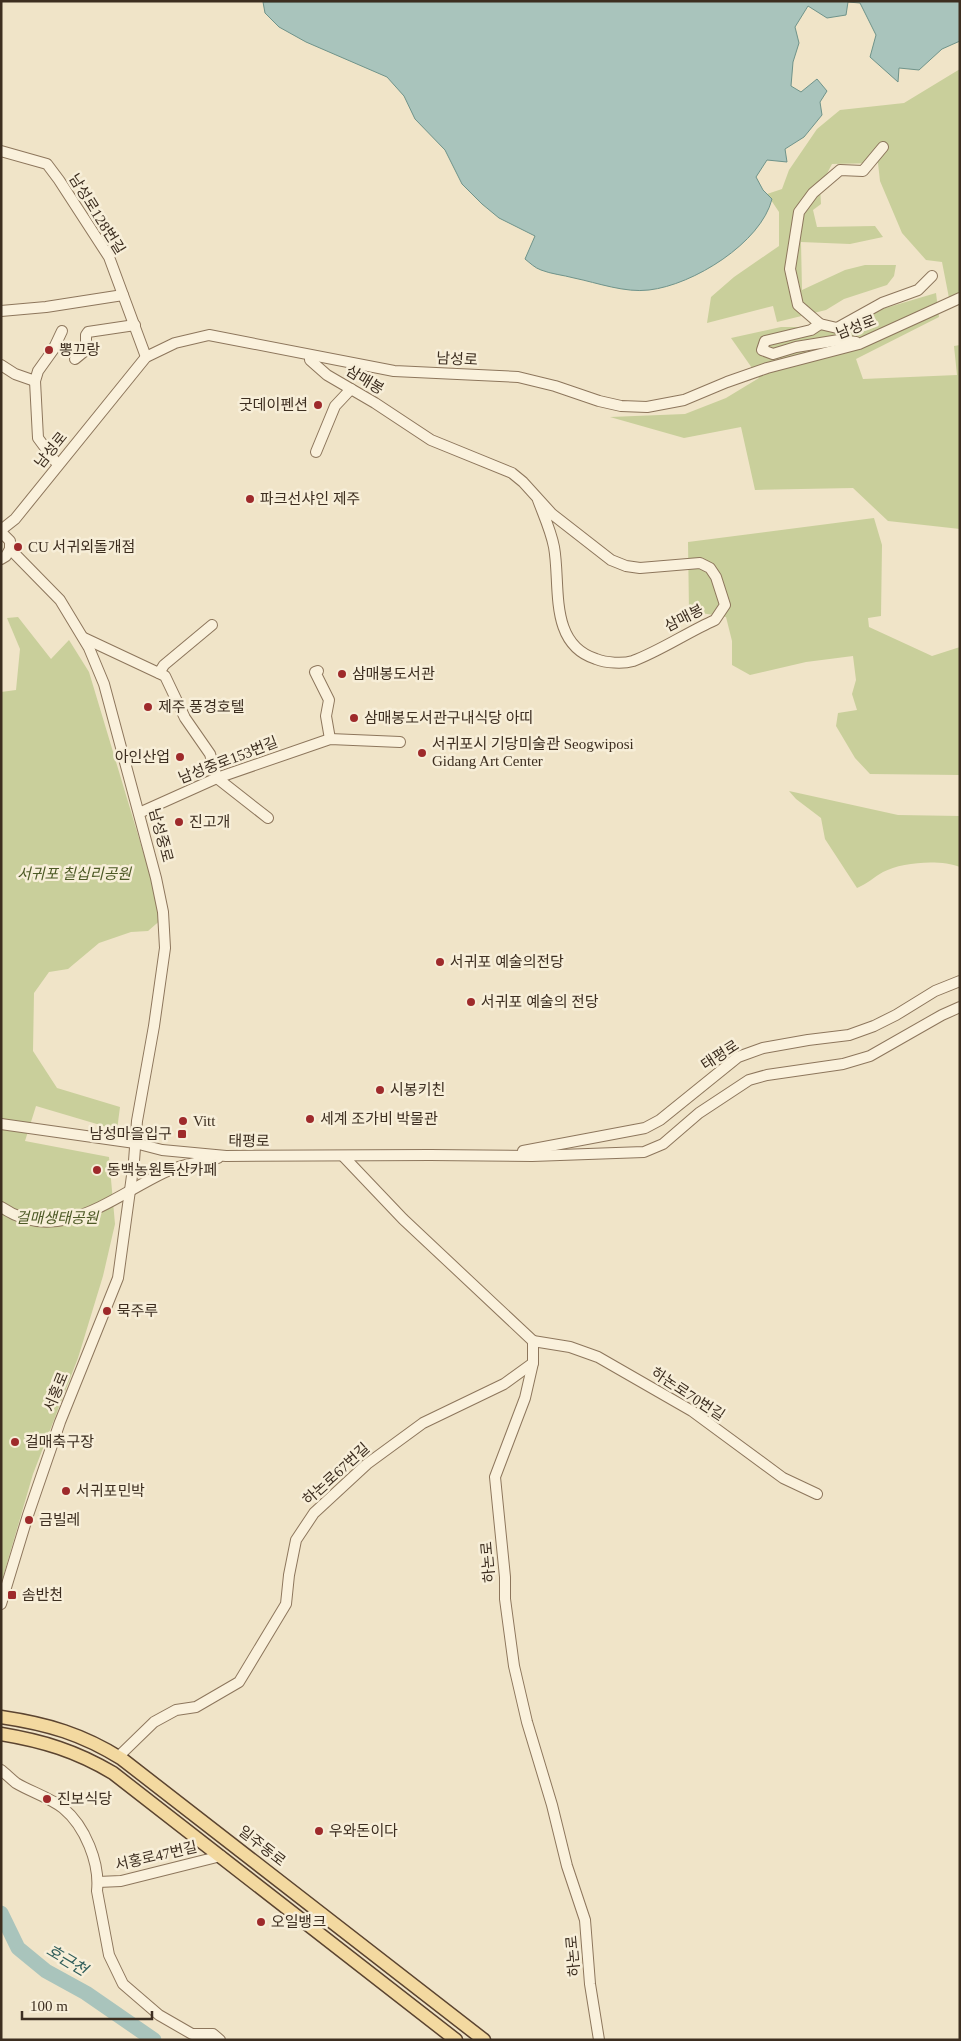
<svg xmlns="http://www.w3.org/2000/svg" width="961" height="2041" font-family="'Times New Roman','Noto Sans KR',serif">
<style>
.green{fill:#c9cf9b}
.water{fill:#a9c4bc;stroke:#6f938a}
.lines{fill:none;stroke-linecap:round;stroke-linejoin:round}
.river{stroke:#a9c4bc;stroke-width:15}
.minor-casing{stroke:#8d765c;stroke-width:12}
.major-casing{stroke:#5b4430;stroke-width:15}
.minor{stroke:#faf1dc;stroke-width:10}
.major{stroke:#f3d9a0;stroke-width:12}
.poi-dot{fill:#9e2a2b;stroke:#f7eed8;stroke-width:2}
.labels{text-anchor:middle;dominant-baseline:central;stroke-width:5;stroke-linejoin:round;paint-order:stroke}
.street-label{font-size:15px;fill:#3d2e20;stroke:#f7eed8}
.poi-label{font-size:15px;fill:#3d2e20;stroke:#f7eed8;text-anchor:start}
.park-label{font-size:15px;font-style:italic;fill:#4d5a26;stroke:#f7eed8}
.water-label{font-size:16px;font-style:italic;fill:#2f5d5a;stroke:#f7eed8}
</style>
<rect width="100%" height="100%" fill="#f0e4c8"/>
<g class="green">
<polygon points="960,69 960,294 949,298 942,262 926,260 902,233 880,181 878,163 832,164 820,187 821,204 813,210 817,227 875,226 883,237 850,244 801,242 802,290 845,270 865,265 896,265 894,276 887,285 844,299 826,310 777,322 773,306 707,323 711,297 734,277 779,246 779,212 767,194 782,189 789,170 817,129 840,110 904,103"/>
<polygon points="936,293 939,317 856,359 863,379 957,375 954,346 960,345 960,529 888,521 853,488 755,490 741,427 684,438 610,417 685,414 726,398 759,378 731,338 781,327 833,327 882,309"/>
<polygon points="874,518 882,545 881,616 868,618 869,627 932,656 960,647 960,775 870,774 855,758 836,726 838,713 857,710 852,694 856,680 853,656 806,662 750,675 732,665 732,641 726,617 689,611 688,542"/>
<polygon points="18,617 51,659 69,640 89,672 163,918 148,931 131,932 99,943 68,969 49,972 34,993 33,1051 57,1088 120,1107 117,1130 36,1106 25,1141 109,1157 115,1224 103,1276 78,1358 33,1474 1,1584 1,692 16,690 20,649 7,618"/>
<path d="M789,791L898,815L960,816V867C940,859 902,862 883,872C874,877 867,884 857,888L825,839L821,818L796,799Z"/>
</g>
<path class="water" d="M960,1V41L942,49L919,70L899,68L898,82L870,57L876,35L860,3L848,2L846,15L827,18L808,6L795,27L799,43L793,62L791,86L801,92L817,79L827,91L820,102L822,115L804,137L785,149L787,162L767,160L756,177L763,190L772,199C761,243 693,285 649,290C625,293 598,283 574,278C563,275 551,274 541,270C535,268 530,263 525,259L535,236L499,218L482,204L462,184L445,150L415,119L404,96L387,77L306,42L279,27L265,13L263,2Z"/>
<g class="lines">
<polyline class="river" points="1,1913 18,1948 46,1971 86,1993 154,2040"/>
<defs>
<g id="minor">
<polyline points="883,147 863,171 840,170 813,193 799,212 790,269 798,305 820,324 837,328 882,303 918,290 932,276"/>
<polyline points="1,151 47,164 59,180 109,257 146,357"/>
<polyline points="1,311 46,307 123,295"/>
<polyline points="820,324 811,330 765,341 762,350 773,354 796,347 839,340 856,342"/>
<path d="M310,356V360L327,375L375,403L431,440L512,473L523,482L552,514L611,560L626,566L640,568L700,563L710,568L716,577L725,605L715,620C688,632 660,651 633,661C623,664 606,663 596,659C548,644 561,585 554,547C551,531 544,516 538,500"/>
<polyline points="75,359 86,350 86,335 88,332 135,325"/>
<polyline points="1,365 15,374 35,381"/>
<polyline points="316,452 335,406 351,389"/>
<polyline points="58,465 38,438 35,381 38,371 53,350 62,331"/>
<polyline points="1,530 15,519 146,357 175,343 209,335 394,371 518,377 555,386 599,401 621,406 647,407 684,400 727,382 767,368 859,344 960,298"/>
<polyline points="1,532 10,541 10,549"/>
<polyline points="1,559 6,556 10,549"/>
<polyline points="84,638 165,676 185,718 210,754 217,778 268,818"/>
<polyline points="318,671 315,672 329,700 326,716 330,739"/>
<polyline points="159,673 164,665 212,625"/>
<polyline points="139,813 217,778 330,739 400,742"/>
<polyline points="1,1124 135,1143 162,1150 226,1156 430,1155 532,1156 644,1152 663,1144 699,1113 749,1080 767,1075 843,1064 870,1056 942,1015 960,1007"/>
<polyline points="523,1151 645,1128 660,1120 738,1057 763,1048 808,1040 849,1035 874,1026 896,1015 935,991 960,981"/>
<polyline points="344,1157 403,1219 533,1341 533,1363 525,1398 495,1477 505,1577 505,1599 514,1666 527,1722 552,1805 567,1866 585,1920 590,1984 599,2040"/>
<path d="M1,1207C58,1246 111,1198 163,1173C181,1164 199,1163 218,1158"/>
<polyline points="533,1341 570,1347 598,1357 692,1411 783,1478 817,1494"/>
<polyline points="1,1604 28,1515 60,1422 118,1278 134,1161 137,1121 154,1026 165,948 163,912 156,878 104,684 89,648 60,600 10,549"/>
<polyline points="119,1756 154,1722 176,1710 196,1707 239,1682 286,1604 289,1575 296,1540 314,1513 367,1464 423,1423 504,1384 533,1363"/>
<path d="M1,1770C6,1774 11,1779 16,1783C31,1792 49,1797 63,1808C85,1826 100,1863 97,1891L109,1955L123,1984L159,2015L192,2034H213L220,2040"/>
<polyline points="98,1882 121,1881 221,1856"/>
</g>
<g id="major">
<path d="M1,1717C48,1724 82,1734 122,1759L484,2040"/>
<path d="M1,1734C43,1741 76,1751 113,1773L456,2040"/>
</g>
</defs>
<use href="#minor" class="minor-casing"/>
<use href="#major" class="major-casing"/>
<use href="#minor" class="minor"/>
<use href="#major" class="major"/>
</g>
<g class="poi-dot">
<circle cx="49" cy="350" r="5"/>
<circle cx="318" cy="405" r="5"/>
<circle cx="250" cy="499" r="5"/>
<circle cx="18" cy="547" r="5"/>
<circle cx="342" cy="674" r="5"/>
<circle cx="148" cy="707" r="5"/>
<circle cx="354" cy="718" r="5"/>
<circle cx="422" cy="753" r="5"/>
<circle cx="180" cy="757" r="5"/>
<circle cx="179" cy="822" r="5"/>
<circle cx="440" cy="962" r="5"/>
<circle cx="471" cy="1002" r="5"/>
<circle cx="380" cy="1090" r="5"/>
<circle cx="310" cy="1119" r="5"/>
<circle cx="183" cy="1121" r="5"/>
<rect x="177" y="1129" width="10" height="10" rx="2.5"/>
<circle cx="97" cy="1170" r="5"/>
<circle cx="107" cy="1311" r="5"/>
<circle cx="15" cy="1442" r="5"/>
<circle cx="66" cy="1491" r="5"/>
<circle cx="29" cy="1520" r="5"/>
<rect x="7" y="1590" width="10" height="10" rx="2.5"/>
<circle cx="47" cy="1799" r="5"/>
<circle cx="319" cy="1831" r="5"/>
<circle cx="261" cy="1922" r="5"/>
</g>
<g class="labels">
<g class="street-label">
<text transform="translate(97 214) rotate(58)">남성로128번길</text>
<text transform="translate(856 327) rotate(-21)">남성로</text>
<text transform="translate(457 359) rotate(3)">남성로</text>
<text transform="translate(365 380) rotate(31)">삼매봉</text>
<text transform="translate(51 450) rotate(-51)">남성로</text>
<text transform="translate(684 618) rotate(-27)">삼매봉</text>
<text transform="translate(228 760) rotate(-21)">남성중로153번길</text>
<text transform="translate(161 835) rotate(75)">남성중로</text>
<text transform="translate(720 1055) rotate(-33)">태평로</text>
<text transform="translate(249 1141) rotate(1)">태평로</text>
<text transform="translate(56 1392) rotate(-68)">서홍로</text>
<text transform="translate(688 1394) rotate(33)">하논로70번길</text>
<text transform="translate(336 1474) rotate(-42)">하논로67번길</text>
<text transform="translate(488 1562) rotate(-95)">하논로</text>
<text transform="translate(262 1846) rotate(38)">일주동로</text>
<text transform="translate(156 1856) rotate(-13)">서홍로47번길</text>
<text transform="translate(573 1956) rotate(-95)">하논로</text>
</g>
<g class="poi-label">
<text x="59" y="350">뽕끄랑</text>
<text x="308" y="405" text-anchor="end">굿데이펜션</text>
<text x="260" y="499">파크선샤인 제주</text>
<text x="28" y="547">CU 서귀외돌개점</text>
<text x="352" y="674">삼매봉도서관</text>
<text x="158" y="707">제주 풍경호텔</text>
<text x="364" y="718">삼매봉도서관구내식당 아띠</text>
<text x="432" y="744">서귀포시 기당미술관 Seogwiposi<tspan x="432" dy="17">Gidang Art Center</tspan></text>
<text x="170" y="757" text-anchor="end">아인산업</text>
<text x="189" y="822">진고개</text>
<text x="450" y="962">서귀포 예술의전당</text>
<text x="481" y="1002">서귀포 예술의 전당</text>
<text x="390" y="1090">시봉키친</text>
<text x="320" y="1119">세계 조가비 박물관</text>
<text x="193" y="1121">Vitt</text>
<text x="172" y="1134" text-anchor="end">남성마을입구</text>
<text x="107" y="1170">동백농원특산카페</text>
<text x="117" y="1311">묵주루</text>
<text x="25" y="1442">걸매축구장</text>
<text x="76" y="1491">서귀포민박</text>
<text x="39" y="1520">금빌레</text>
<text x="22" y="1595">솜반천</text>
<text x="57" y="1799">진보식당</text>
<text x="329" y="1831">우와돈이다</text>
<text x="271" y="1922">오일뱅크</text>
</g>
<g class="park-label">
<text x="74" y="874">서귀포 칠십리공원</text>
<text x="57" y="1218">걸매생태공원</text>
</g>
<g class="water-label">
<text transform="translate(67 1960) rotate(31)">호근천</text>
</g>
</g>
<rect width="961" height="2041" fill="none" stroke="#3d2e20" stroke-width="5"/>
<path d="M22 2011v8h130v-8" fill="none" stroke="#3d2e20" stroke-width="2.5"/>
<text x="30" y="2011" font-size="15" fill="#3d2e20" stroke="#f7eed8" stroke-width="4" paint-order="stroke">100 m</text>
</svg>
